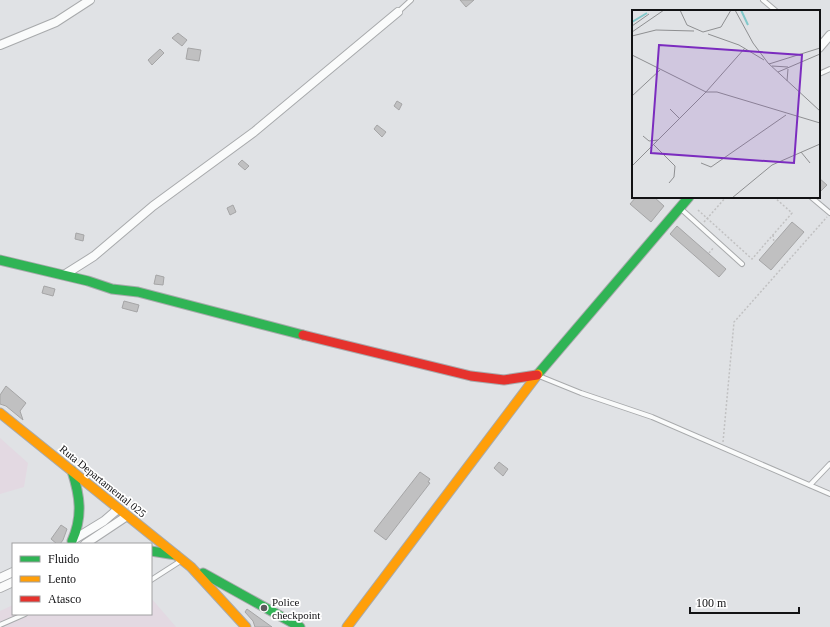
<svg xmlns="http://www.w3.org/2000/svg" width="830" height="627" font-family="Georgia,serif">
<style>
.industrial{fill:#e3d9e2}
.building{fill:#c0c0c1;stroke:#a5a5a6}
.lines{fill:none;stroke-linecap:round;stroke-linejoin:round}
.lane-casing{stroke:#a8aaac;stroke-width:6}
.street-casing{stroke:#a8aaac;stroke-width:10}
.fast-casing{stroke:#a8aaac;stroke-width:11}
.slow-casing{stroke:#a8aaac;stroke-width:11}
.jam-casing{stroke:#a8aaac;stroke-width:11}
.path{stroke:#c1c1c2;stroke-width:1.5;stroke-dasharray:2 2;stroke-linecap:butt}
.lane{stroke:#fafbfb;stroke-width:4}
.street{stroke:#fafbfb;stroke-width:8}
.fast{stroke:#30b455;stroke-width:9}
.slow{stroke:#ff9f0a;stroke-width:9}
.jam{stroke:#e5322d;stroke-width:9}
.poi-dot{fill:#5a5b5d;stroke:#fff;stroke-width:1.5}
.labels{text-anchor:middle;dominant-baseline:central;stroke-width:3.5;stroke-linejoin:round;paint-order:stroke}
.street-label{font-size:11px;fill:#121214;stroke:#fff}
.poi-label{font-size:11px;fill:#121214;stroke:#fff;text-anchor:start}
.inset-river{fill:none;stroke:#82c8ca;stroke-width:2}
.inset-road{fill:none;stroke:#8e8f91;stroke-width:1}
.view{fill:#7b2cbf;fill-opacity:0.15;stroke:#7b2cbf;stroke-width:2}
.inset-edge{fill:none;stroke:#121214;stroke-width:2}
</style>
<rect width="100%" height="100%" fill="#e0e2e5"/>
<g class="industrial">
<polygon points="0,438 28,463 24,487 0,494"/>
<polygon points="151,598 176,627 0,627 0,611 13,605 13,614 151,614"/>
</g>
<g class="building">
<polygon points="460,0 474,0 466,7"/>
<polygon points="178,33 187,40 182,46 172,38"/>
<polygon points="188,48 201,50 199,61 186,59"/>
<polygon points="160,49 164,53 152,65 148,60"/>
<polygon points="397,101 402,104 399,110 394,106"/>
<polygon points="377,125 386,132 382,137 374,129"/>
<polygon points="242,160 249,166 245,170 238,164"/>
<polygon points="819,178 827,185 819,193"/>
<polygon points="636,197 654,197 664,206 651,222 630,204"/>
<polygon points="233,205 236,212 230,215 227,208"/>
<polygon points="792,222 804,232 771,270 759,260"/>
<polygon points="677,226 726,269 719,277 670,234"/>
<polygon points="76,233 84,235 83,241 75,239"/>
<polygon points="156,275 164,277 163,285 154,284"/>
<polygon points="44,286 55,289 53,296 42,293"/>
<polygon points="124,301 139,305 137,312 122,308"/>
<polygon points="6,386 26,403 20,411 23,420 6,406 0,404 0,395"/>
<polygon points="499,462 508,469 503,476 494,468"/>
<polygon points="420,472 430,479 428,482 430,483 386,540 374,531"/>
<polygon points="61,525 67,529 63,540 60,544 57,544 51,539"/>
<polygon points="247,609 272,627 255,627 253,621 245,612"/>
</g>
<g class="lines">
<defs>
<g id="lane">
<polyline points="763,0 776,11"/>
<polyline points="398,12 411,0"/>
<polyline points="819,74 830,69"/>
<polyline points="811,197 830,213"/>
<polyline points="680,208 742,264"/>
<polyline points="539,376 581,393 652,417 830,494"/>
<polyline points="810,485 830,464"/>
<polyline points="151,580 179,562"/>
<polyline points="0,625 25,614"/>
</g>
<g id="street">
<polyline points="0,45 56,22 90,0"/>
<polyline points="819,48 830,35"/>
<polyline points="64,275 94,256 153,206 254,132 398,12"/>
<polyline points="73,540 104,521 118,509"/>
<polyline points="85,544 127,516"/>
<polyline points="0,578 13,572"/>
<polyline points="0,588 13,582"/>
</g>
<g id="fast">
<polyline points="0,260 88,281 112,289 138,292 303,335"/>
<polyline points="538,374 689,197"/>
<path d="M72,471C80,496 83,516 72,541"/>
<polyline points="151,551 176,555"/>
<polyline points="203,573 300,627"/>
</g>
<g id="slow">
<polyline points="0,413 191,567 246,627"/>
<polyline points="347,627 538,374"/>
</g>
<polyline id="jam" points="303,335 471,376 504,380 537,375"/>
</defs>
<use href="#lane" class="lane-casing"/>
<use href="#street" class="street-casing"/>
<use href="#fast" class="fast-casing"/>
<use href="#slow" class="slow-casing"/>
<use href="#jam" class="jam-casing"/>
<g class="path">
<polyline points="698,210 752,259 792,213 774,197"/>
<polyline points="704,222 726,197"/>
<polyline points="773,235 774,243"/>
<polyline points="709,253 714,247"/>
<polyline points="723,442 734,322 827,217"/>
</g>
<use href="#lane" class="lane"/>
<use href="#street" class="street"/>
<use href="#fast" class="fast"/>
<use href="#slow" class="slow"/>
<use href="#jam" class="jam"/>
</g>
<circle class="poi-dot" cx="264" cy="608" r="4"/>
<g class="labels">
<g class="street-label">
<text transform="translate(103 481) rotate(39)">Ruta Departamental 025</text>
</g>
<g class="poi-label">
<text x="272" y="602">Police<tspan x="272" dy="13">checkpoint</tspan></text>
</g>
</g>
<g transform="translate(632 10)">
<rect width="188" height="188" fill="#e0e2e5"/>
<path class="inset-river" d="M109,0L116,15M0,12L15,3"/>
<path class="inset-road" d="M48,0L55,15L71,22L89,17L99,0M103,0L121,33L136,53L188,101M0,16L17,4M0,22L32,0M76,24L107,35L132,50M0,26L24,20L62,21M0,45L74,82H85L188,113M137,54L188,38M140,56L156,57M146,62L188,44M155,71L156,59M0,86L28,60M38,99L48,109M11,126L17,131L26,130M22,135L43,156L42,167L37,173M169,142L178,153M69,153L79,157L154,105M0,156L74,82L113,38M100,188L140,155L188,134"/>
<path class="view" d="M27,35L170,45L162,153L19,143Z"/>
<rect width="188" height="188" class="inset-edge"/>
</g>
<rect x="12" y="543" width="140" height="72" fill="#ffffff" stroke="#a0a0a1"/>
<rect x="20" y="556" width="20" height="6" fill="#30b455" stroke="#a0a0a1"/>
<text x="48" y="563" font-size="12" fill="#121214">Fluido</text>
<rect x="20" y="576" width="20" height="6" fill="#ff9f0a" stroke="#a0a0a1"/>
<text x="48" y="583" font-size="12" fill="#121214">Lento</text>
<rect x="20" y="596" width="20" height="6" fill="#e5322d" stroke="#a0a0a1"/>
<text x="48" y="603" font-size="12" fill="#121214">Atasco</text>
<path d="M690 607v6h109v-6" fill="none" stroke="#121214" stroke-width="2"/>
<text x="696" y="607" font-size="12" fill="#121214" stroke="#ffffff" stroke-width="3" paint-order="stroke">100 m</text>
</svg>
